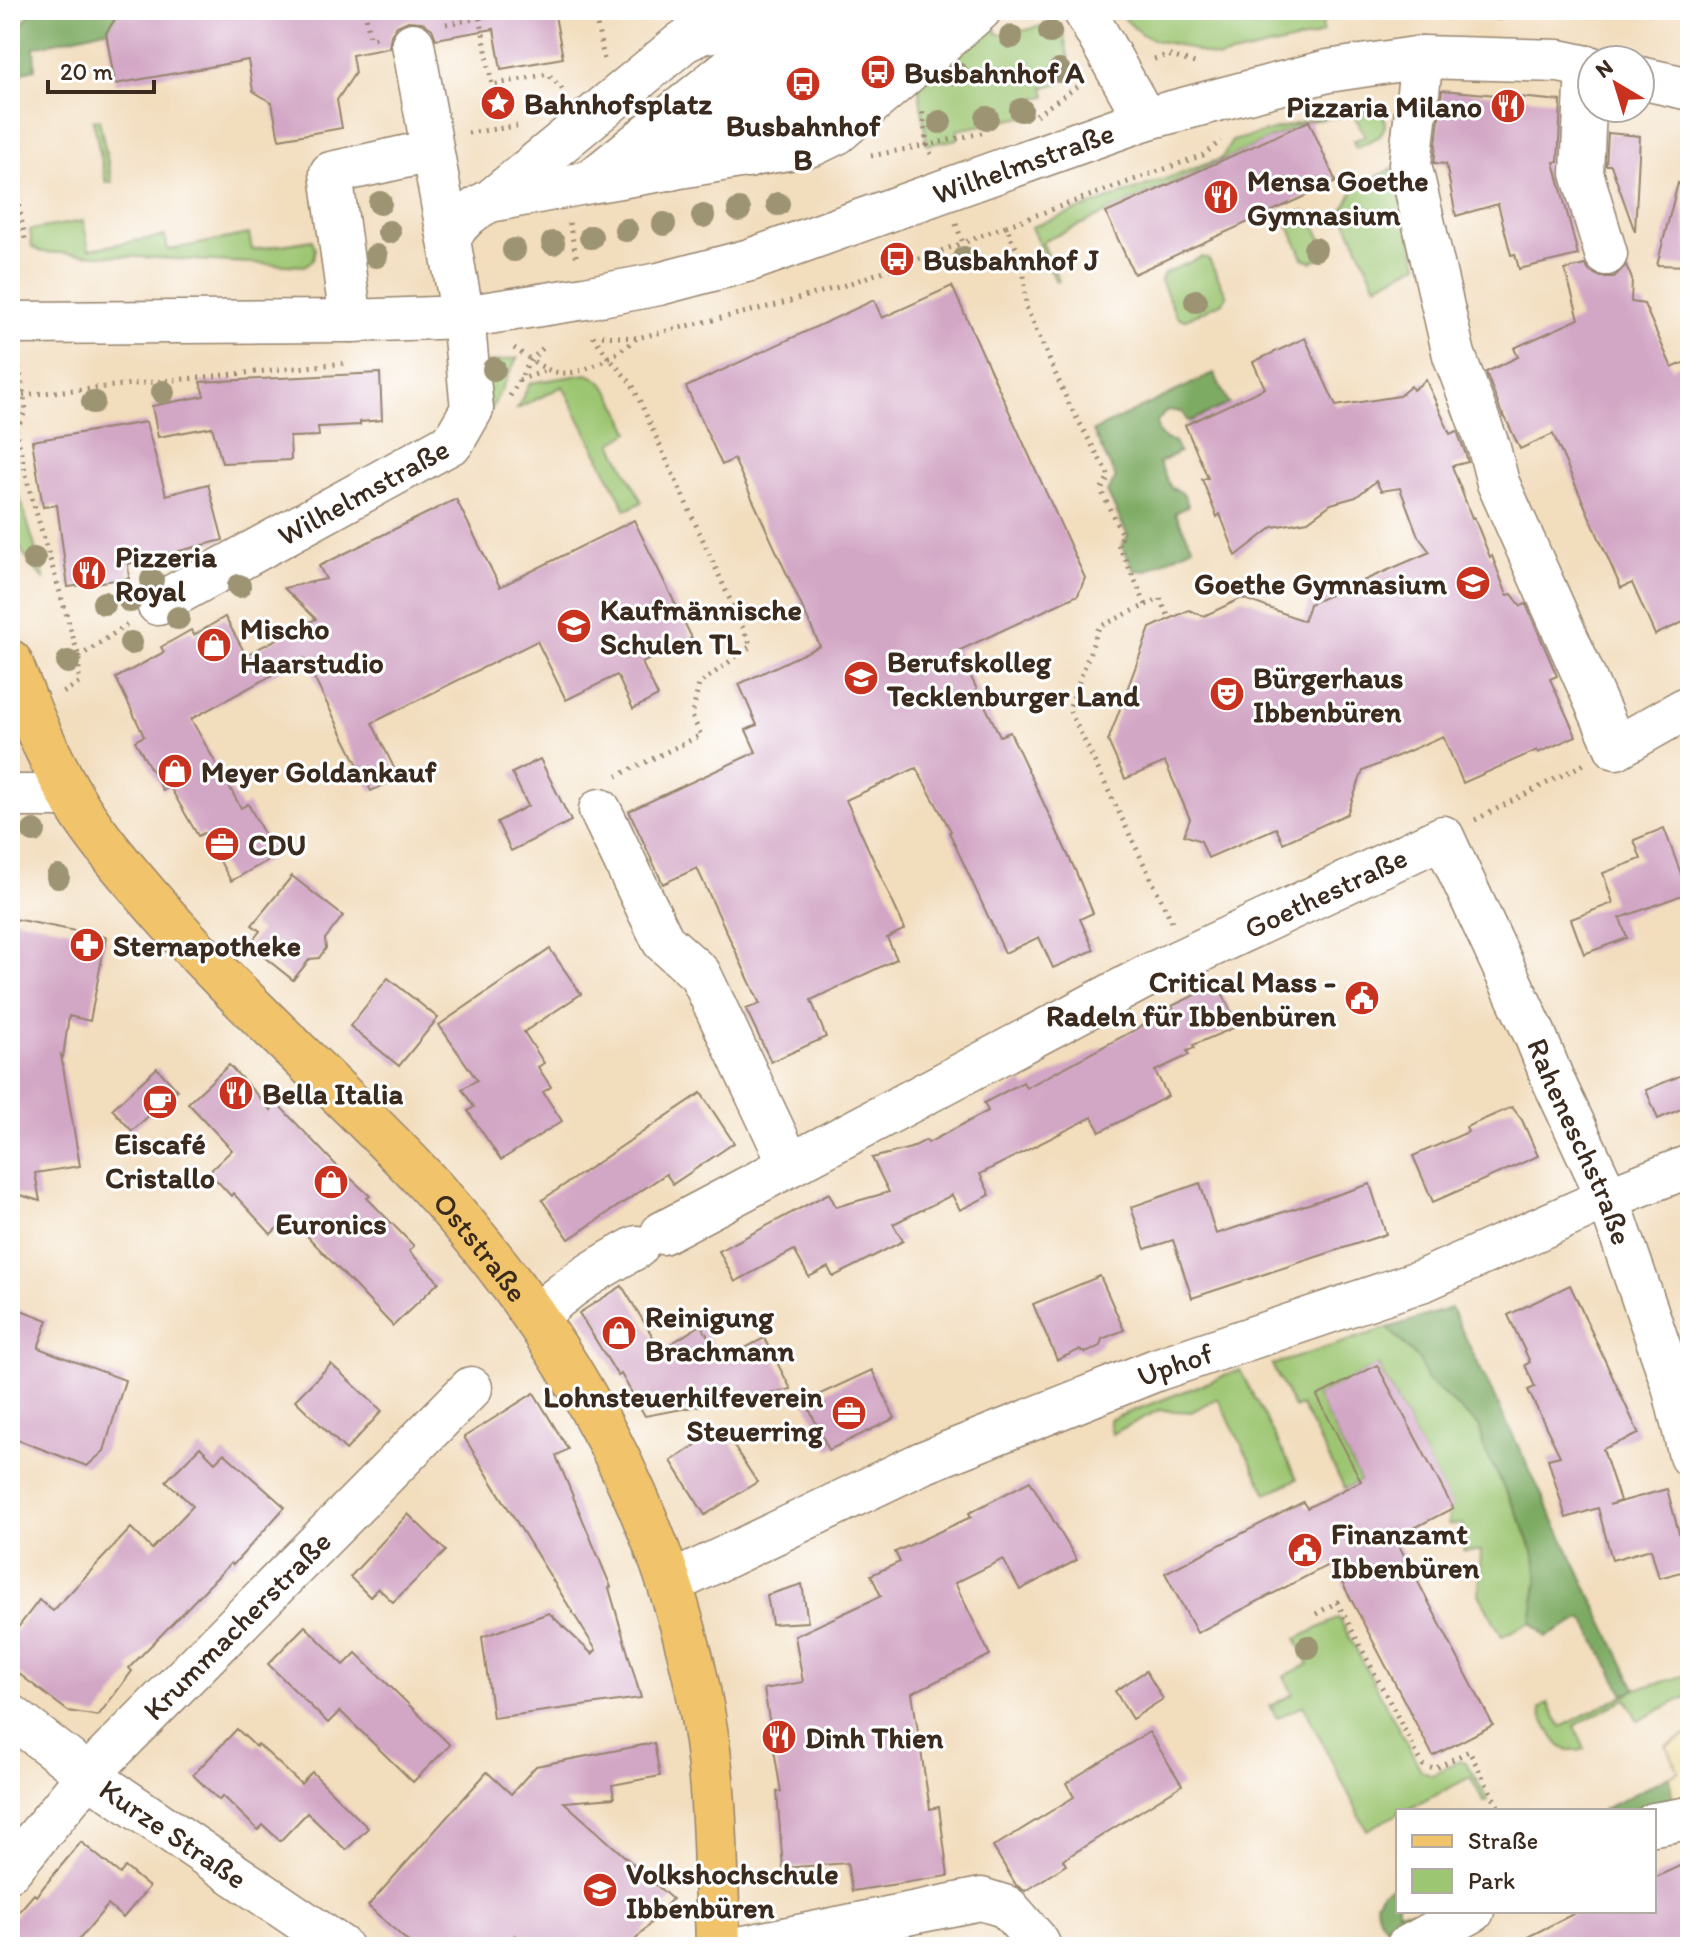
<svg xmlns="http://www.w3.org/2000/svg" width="1700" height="1957" font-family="Itim,sans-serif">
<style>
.green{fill:#9dc672;stroke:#6c7848;stroke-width:2}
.forest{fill:#7eab64;stroke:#5c6a41;stroke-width:2}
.sand{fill:#eeda9e;stroke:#94825e;stroke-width:2}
.building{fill:#d2a6c5}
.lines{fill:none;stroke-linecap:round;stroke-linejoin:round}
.minor-casing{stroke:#96846e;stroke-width:45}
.major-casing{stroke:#96846e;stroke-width:47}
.path{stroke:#96846e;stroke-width:5;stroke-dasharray:2 6;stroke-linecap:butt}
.minor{stroke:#fff;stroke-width:42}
.major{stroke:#f1c36a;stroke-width:44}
.tree{fill:#9d9473}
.labels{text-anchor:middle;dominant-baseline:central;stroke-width:6;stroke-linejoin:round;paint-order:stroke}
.poi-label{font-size:30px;font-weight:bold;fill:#3b2a1e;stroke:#fff;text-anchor:start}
.street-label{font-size:30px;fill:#3b2a1e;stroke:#fff}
</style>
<rect width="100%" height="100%" fill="#fff"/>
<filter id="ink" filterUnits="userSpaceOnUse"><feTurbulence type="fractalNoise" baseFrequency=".0125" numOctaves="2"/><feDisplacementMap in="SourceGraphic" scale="16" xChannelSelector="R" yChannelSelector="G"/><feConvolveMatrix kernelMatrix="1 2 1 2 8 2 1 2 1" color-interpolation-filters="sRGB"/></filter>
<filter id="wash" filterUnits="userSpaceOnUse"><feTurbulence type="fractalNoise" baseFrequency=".006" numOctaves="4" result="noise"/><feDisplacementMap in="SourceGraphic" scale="32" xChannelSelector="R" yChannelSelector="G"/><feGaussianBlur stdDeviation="1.8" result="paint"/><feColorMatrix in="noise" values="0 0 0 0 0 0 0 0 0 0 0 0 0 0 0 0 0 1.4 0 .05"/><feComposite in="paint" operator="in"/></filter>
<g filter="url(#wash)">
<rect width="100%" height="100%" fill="#f2ddbd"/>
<g class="green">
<polygon points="1115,10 1181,12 1322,10 1323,32 1313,37 1218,58 1178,45 1154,40 1141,34"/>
<polygon points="1053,23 1063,29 1071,71 1059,74 1061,83 1044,87 1046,96 1027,100 1029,116 957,130 958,139 927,145 918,83 973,40 994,27 998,34 1006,35"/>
<polygon points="1373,103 1384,108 1385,126 1380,136 1356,148 1353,141 1365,136 1354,115 1309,121 1042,242 1059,281 1056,282 1031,227 1221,159 1232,141"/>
<polygon points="99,119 112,182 106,183 93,120"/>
<polygon points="1393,168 1418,264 1376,286 1342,212 1360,178 1363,184"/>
<polygon points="1304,211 1310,214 1327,250 1324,257 1311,262 1303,258 1288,224 1290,216"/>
<polygon points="83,221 89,249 165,236 168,250 249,234 252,250 312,240 315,249 313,260 304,266 42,252 32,247 30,230"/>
<polygon points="1202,257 1209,259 1227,296 1223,302 1184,320 1176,316 1161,280 1164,273"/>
<polygon points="517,358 490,412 481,364"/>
<path d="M587,374C610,380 620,412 630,432L612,443L642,502L626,510L563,386L517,409L530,383Z"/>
<path d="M10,465L45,580C28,563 16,545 10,522Z"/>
<polygon points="1388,1328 1420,1361 1426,1379 1480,1427 1484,1448 1523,1525 1535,1557 1538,1578 1531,1622 1502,1636 1479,1594 1481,1551 1464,1551 1464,1525 1448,1524 1449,1510 1452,1508 1378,1365 1317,1396 1361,1481 1345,1489 1301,1405 1294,1408 1272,1365"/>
<polygon points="1240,1370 1297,1479 1267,1494 1218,1398 1191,1412 1159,1410 1112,1434 1109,1420"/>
<polygon points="1339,1618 1421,1770 1432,1775 1459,1760 1466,1762 1488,1800 1484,1802 1470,1777 1405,1811 1398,1811 1398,1814 1367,1830 1303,1705 1277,1718 1270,1706 1293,1694 1284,1676 1309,1664 1296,1639"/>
<path d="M1690,1674V1695L1638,1721L1626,1698L1574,1726L1585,1749C1558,1758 1551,1734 1541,1715L1540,1709L1548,1703L1561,1727L1636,1689Z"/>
</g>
<g class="forest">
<polygon points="32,10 119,10 122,26 34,47 35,69 10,75 10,42"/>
<path d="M1214,373L1229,404L1188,422L1182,412L1167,410L1157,422C1156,433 1163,441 1174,441L1179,452L1159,463L1171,488C1182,491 1185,494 1188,506L1175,513L1193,547L1145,571L1134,570L1122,546L1128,536L1107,492L1116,478L1093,431Z"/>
<polygon points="1451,1308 1636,1689 1624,1694 1583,1618 1546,1637 1531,1622 1538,1578 1535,1557 1523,1525 1484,1448 1480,1427 1426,1379 1420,1361 1388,1328"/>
<polygon points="1669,1776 1673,1798 1631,1811 1601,1811"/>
<path d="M1391,1887L1398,1900V1911H1425L1391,1928C1379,1924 1377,1914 1376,1902L1382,1892Z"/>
</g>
<polygon class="sand" points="1690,1733 1690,1794 1673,1798 1669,1776 1679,1771 1666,1746"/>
<g id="blocks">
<g class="building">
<polygon points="121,10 554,10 563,58 501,69 494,29 436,39 432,29 422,22 408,21 397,26 391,35 389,48 352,55 355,73 337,100 342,128 279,139 272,103 253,91 248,60 115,84 106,33"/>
<polygon points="1442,90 1561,101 1558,162 1554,162 1578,255 1519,269 1515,254 1511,255 1498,204 1456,216 1446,164 1434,163"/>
<polygon points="1309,121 1336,182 1134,274 1106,213"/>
<polygon points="1608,133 1640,136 1635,232 1611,165 1606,165"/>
<polygon points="1678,183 1680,184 1690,266 1657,265"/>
<polygon points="1585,265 1590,272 1601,277 1614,277 1626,265 1632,279 1631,302 1644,304 1672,368 1690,360 1690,619 1655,635 1632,583 1621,588 1553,434 1520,449 1504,415 1503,417 1486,372 1518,357 1514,348 1579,319 1565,270"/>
<polygon points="952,286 1085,578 1078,595 958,651 1000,736 1010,732 1076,872 1093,913 1080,919 1094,950 1053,968 1039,937 1005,953 949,832 951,831 916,768 846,800 905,929 887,938 897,959 811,1000 826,1037 771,1062 746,1009 760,1004 697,868 663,884 629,811 756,752 746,730 757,725 739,684 820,646 734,459 722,465 686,387 874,300 882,318"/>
<polygon points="1305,338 1336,406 1399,396 1411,386 1413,390 1426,380 1450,434 1457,431 1466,455 1468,462 1452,466 1472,518 1474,517 1490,557 1492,556 1507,595 1512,594 1521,606 1526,604 1557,676 1550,679 1576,736 1538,753 1537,750 1463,783 1443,736 1363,771 1347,814 1283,843 1276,828 1208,858 1201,841 1184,835 1190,819 1165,762 1125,779 1108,741 1150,628 1189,610 1204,616 1242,598 1304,621 1309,604 1430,552 1418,536 1400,488 1381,491 1376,481 1356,497 1331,504 1308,521 1273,527 1236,556 1220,514 1217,517 1202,479 1208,478 1185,425 1265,388 1253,362"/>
<polygon points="380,373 382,420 360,422 360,425 318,427 319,436 290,437 291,460 222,463 212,427 158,437 152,406 204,396 200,382"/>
<polygon points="146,422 166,495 208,484 223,540 128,564 129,578 68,587 57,505 43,507 32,441"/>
<polygon points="456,499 500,587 634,520 692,638 642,663 658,696 633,709 617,675 566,700 537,641 372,723 399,778 371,791 304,658 191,719 241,808 248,804 276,856 231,881 204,833 198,836 170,787 163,791 135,741 144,736 116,678 164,652 161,647 191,630 194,635 225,617 246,655 316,619 284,588 326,579 319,566"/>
<polygon points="540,759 571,821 511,851 497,822 528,806 512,773"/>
<polygon points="1664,828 1688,893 1620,918 1627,938 1584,954 1571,919 1613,903 1603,873 1641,859 1634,840"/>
<polygon points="292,876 343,916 325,939 326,948 319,958 310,959 293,980 249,945 260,931 252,925"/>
<polygon points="10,918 106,937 90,1021 69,1016 63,1057 61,1055 80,1166 35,1173 40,1201 10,1192"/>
<polygon points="550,949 581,994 524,1032 544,1063 538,1067 551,1087 543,1092 562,1121 501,1160 468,1111 474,1107 462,1089 477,1080 439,1025"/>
<polygon points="388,978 438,1018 399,1066 350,1026"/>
<polygon points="1218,984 1238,1026 1193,1045 1194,1048 1187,1051 1189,1055 1155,1071 1168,1096 1100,1132 1092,1117 980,1174 990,1195 960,1210 952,1195 893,1224 903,1241 833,1277 828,1267 809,1277 794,1250 735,1282 719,1251 829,1193 836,1207 889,1192 872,1158 911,1148 926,1140 928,1143 988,1111 984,1103 1023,1082 1026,1088 1174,1009 1172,1006"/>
<polygon points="229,1065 271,1110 276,1102 335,1164 370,1196 367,1198 414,1246 409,1251 439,1282 393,1326 289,1217 271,1234 233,1193 231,1196 209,1172 232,1150 188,1103"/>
<polygon points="157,1068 177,1090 132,1131 112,1109"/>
<polygon points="1684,1074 1690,1089 1690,1105 1658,1119 1646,1090"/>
<polygon points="701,1093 734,1143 673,1184 666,1174 569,1239 542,1200"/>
<polygon points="1512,1107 1522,1120 1538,1156 1433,1202 1413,1156 1468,1132 1466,1127"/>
<polygon points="1200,1183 1216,1234 1370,1184 1386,1234 1192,1298 1173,1240 1145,1249 1131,1207"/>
<polygon points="1100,1276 1124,1330 1102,1339 1100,1346 1086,1353 1079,1350 1057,1360 1033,1304"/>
<polygon points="1570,1285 1639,1434 1603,1449 1620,1501 1609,1505 1667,1489 1689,1570 1659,1578 1651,1549 1612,1560 1598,1508 1566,1518 1548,1459 1560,1456 1528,1390 1535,1387 1525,1365 1530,1362 1508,1315"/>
<polygon points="622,1286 661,1350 701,1325 722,1360 764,1338 791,1389 645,1416 621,1374 618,1376 579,1313"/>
<polygon points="10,1306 48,1320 38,1348 125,1380 104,1451 87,1466 10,1437"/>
<polygon points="331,1364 382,1411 346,1450 295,1400"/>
<polygon points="1377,1365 1453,1508 1395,1538 1493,1725 1433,1756 1332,1563 1197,1633 1165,1573 1303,1502 1307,1508 1361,1481 1317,1396"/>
<polygon points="872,1370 895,1418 829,1450 805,1401"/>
<polygon points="534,1393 568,1449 556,1456 611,1587 609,1588 641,1698 493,1718 482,1637 549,1613 592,1654 596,1650 464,1437"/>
<polygon points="722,1428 757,1482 705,1515 671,1461"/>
<polygon points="200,1447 215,1462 224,1453 285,1507 233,1565 231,1563 129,1668 132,1671 98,1716 68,1711 10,1667 10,1638 39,1600 53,1611 131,1528 152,1549 193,1506 166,1481"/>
<polygon points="1030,1481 1077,1560 1020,1590 1003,1559 955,1583 990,1655 912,1693 930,1809 939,1807 948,1876 852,1891 847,1863 783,1868 777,1792 781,1792 764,1689 803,1682 795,1636 881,1596 871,1575 900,1562 895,1552 971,1517 969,1513"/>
<polygon points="408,1514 446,1551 393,1602 378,1588 370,1597 350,1577"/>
<polygon points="802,1584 808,1622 772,1624 767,1595"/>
<polygon points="305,1626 344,1665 356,1653 450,1745 413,1782 340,1711 328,1723 268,1664"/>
<polygon points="1146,1671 1163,1699 1132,1719 1115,1691"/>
<polygon points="237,1729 256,1747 258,1744 301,1784 312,1772 368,1828 346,1850 307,1813 280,1841 263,1825 258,1830 223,1796 219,1800 193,1775"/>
<polygon points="1149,1732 1182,1785 1063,1860 1066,1865 1025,1891 1016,1885 993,1847 1074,1797 1066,1783"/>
<polygon points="654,1743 660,1776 612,1785 614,1798 564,1802 672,1899 629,1947 528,1947 515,1935 504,1947 414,1947 368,1906 487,1772 511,1794 536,1766"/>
<polygon points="81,1842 120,1874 125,1867 149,1887 123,1918 108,1905 73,1947 10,1947 10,1922 34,1894 36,1896"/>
<polygon points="1690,1861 1690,1947 1508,1947 1579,1911 1654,1911 1654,1878"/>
</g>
</g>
</g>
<g filter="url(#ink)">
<use href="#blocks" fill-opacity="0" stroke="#96846e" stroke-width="2"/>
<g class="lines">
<defs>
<g id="minor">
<polyline points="1084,10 1145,119"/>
<polyline points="1422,57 1410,164 1454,355 1489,448 1498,483 1616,748 1690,706"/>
<polyline points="1587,67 1582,173 1606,254"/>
<polyline points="1640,78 1690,89"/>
<polyline points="748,157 921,10"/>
<polyline points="671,169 860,10"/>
<polyline points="592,180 789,20"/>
<polyline points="494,198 683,42 701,33 835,10"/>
<path d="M449,237C461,220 471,210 490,201L590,182L812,145L837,133L980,10"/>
<polyline points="351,321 331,173 431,151"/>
<path id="s1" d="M10,323L351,321L463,317L585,298L659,284L750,260L1145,119L1328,71L1422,57L1559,61L1592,68"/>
<path id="s2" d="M158,604L453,442L472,409L463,317L413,44"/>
<polyline points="10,796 71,796"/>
<polyline points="600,810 663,941 700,974 790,1165"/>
<path id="s3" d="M662,1233L1149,975L1443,837L1535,1035L1554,1082L1608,1198L1673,1386L1690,1456"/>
<path d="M535,1319C565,1287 599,1268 637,1247"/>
<path id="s4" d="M669,1584L922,1463L1156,1370L1424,1280L1608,1198L1690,1166"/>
<path id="s5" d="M10,1715L88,1775L341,1947"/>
<polyline points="1654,1824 1690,1818"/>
<path id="s6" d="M10,1870L88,1775L471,1388"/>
<polyline points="744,1947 981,1899 1007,1907 1037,1941 1040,1947"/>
<polyline points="1407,1947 1473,1911"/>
</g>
<g id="major">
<path id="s7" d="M10,662C27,707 46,752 70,794C91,831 120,864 148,897C233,997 334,1083 424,1179C568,1334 677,1531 707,1742C716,1810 716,1878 718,1947"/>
</g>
</defs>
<use href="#minor" class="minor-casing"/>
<use href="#major" class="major-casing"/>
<g class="path">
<polyline points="365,10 370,38 377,37"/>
<polyline points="479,10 492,85 548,74 566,93"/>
<polyline points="594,10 604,59"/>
<polyline points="1499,21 1499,10"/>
<polyline points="446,24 480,18"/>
<polyline points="10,33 26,10"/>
<polyline points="1154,59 1167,55 1198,64"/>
<polyline points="1036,115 1084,82"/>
<polyline points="468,133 517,126"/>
<polyline points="931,154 927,145 986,132"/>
<polyline points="871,156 927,145 922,109"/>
<polyline points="10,158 25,239 10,248"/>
<polyline points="569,223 577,260"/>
<polyline points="956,224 963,243 1006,226 1023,263 1026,307 1068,402 1109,476 1101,490 1122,535 1118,544 1146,605 1099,627 1069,709 1172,922"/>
<polyline points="1006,226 1203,155 1221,141"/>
<polyline points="593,336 608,357 632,384 751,646 699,684 692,716 701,735 617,776"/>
<polyline points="602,336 637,338 776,305 842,286 963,243"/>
<path d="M514,348C526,356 538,366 552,371C580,380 616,355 637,338"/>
<polyline points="18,359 26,410 16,430 29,488 79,657 79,683 63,693"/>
<polyline points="519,380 548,370"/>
<polyline points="23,395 346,363"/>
<polyline points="510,396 531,360 545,346"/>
<polyline points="1146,605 1160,598 1170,619"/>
<polyline points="79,657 128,624"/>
<polyline points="1475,820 1584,764"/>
<polyline points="1316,1614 1337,1602 1423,1765 1434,1769 1469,1751 1500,1810"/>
</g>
<use href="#minor" class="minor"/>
<use href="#major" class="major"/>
</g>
<g class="tree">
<circle cx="1050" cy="32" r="12"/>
<circle cx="1011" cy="37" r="12"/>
<circle cx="1059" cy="71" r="12"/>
<circle cx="957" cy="74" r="12"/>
<circle cx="1021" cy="110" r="12"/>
<circle cx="987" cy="118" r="12"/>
<circle cx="940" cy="122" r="12"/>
<circle cx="380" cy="203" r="12"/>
<circle cx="778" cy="204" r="12"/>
<circle cx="739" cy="210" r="12"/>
<circle cx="703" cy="216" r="12"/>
<circle cx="664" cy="224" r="12"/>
<circle cx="626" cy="230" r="12"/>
<circle cx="389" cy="232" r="12"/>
<circle cx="591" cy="237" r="12"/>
<circle cx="553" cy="243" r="12"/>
<circle cx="1315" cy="249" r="12"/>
<circle cx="514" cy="250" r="12"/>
<circle cx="376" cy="256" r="12"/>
<circle cx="964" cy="258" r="12"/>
<circle cx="1196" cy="301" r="12"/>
<circle cx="494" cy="369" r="12"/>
<circle cx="163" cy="392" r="12"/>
<circle cx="93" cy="402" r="12"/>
<circle cx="34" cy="559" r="12"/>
<circle cx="152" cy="580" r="12"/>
<circle cx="239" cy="586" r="12"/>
<circle cx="130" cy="601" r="12"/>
<circle cx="104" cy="603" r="12"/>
<circle cx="178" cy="618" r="12"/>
<circle cx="131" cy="643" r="12"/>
<circle cx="68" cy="662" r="12"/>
<circle cx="34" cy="831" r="12"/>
<circle cx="58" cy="877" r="12"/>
<circle cx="1308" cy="1647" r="12"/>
</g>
</g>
<defs>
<symbol id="bus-disc" viewBox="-11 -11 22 22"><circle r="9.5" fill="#c8321e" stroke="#fff"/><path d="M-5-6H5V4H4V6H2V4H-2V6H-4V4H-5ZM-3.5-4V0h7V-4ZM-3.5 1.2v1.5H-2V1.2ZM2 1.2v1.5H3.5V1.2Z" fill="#fff"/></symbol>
<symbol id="sight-disc" viewBox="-11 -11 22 22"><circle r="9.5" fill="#c8321e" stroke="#fff"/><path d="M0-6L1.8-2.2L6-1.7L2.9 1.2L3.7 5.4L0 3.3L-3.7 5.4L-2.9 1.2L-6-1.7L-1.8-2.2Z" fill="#fff"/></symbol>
<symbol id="restaurant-disc" viewBox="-11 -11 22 22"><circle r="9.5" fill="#c8321e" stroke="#fff"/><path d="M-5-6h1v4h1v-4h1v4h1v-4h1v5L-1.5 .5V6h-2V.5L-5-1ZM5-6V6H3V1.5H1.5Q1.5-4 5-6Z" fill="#fff"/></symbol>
<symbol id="school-disc" viewBox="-11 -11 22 22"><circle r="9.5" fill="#c8321e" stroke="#fff"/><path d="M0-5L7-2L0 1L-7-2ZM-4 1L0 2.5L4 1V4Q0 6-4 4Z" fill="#fff"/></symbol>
<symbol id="shop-disc" viewBox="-11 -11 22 22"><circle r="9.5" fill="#c8321e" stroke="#fff"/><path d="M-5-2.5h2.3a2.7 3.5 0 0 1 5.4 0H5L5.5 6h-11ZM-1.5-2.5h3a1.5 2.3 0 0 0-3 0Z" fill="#fff"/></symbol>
<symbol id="theatre-disc" viewBox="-11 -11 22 22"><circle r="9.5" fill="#c8321e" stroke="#fff"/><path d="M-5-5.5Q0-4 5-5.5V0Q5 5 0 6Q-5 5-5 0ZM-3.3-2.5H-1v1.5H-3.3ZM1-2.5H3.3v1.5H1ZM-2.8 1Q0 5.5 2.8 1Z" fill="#fff"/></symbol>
<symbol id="office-disc" viewBox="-11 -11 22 22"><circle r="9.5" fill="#c8321e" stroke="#fff"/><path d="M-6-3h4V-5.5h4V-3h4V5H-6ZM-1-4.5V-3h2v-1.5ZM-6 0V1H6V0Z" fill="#fff"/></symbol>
<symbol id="pharmacy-disc" viewBox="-11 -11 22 22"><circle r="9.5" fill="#c8321e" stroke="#fff"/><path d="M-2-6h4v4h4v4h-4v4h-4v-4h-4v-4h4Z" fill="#fff"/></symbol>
<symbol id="civic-disc" viewBox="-11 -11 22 22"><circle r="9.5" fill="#c8321e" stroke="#fff"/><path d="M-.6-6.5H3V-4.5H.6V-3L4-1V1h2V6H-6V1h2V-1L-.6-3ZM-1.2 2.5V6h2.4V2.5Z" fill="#fff"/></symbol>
<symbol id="cafe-disc" viewBox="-11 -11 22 22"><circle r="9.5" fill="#c8321e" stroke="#fff"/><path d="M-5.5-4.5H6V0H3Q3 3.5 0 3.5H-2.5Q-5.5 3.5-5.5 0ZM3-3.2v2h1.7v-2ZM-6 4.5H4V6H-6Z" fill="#fff"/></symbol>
<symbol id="university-disc" viewBox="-11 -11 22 22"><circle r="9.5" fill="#c8321e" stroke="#fff"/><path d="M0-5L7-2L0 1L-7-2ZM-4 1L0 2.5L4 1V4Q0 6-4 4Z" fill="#fff"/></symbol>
</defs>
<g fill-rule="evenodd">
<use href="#bus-disc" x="858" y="52" width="40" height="40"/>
<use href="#bus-disc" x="783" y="64" width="40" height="40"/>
<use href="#sight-disc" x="478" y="83" width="40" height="40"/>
<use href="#restaurant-disc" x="1488" y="86" width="40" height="40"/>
<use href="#restaurant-disc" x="1201" y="177" width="40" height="40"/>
<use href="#bus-disc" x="877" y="239" width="40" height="40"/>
<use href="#restaurant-disc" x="69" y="553" width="40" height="40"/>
<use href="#school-disc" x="1453" y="563" width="40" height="40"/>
<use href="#school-disc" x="554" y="606" width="40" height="40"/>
<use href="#shop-disc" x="194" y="625" width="40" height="40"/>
<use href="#school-disc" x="841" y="658" width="40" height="40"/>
<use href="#theatre-disc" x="1207" y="674" width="40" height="40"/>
<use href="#shop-disc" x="155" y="751" width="40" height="40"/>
<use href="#office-disc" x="202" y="824" width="40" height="40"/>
<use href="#pharmacy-disc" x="67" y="925" width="40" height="40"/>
<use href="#civic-disc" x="1342" y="978" width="40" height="40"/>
<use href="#restaurant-disc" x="216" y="1073" width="40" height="40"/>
<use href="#cafe-disc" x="140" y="1082" width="40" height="40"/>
<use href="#shop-disc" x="311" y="1162" width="40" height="40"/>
<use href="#shop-disc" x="599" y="1313" width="40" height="40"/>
<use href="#office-disc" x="829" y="1393" width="40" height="40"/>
<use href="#civic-disc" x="1285" y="1530" width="40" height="40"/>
<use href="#restaurant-disc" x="759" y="1717" width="40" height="40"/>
<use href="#university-disc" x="580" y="1870" width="40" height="40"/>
</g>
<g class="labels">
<g class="poi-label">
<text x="904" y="72">Busbahnhof A</text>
<text x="524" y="103">Bahnhofsplatz</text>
<text x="1482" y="106" text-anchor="end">Pizzaria Milano</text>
<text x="803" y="125" text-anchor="middle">Busbahnhof<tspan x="803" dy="34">B</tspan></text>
<text x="1247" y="180">Mensa Goethe<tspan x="1247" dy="34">Gymnasium</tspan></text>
<text x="923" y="259">Busbahnhof J</text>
<text x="115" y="556">Pizzeria<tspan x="115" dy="34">Royal</tspan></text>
<text x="1447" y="583" text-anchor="end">Goethe Gymnasium</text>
<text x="600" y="609">Kaufmännische<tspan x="600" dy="34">Schulen TL</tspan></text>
<text x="240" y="628">Mischo<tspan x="240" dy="34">Haarstudio</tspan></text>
<text x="887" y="661">Berufskolleg<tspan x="887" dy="34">Tecklenburger Land</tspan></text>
<text x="1253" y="677">Bürgerhaus<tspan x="1253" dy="34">Ibbenbüren</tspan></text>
<text x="201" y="771">Meyer Goldankauf</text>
<text x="248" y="844">CDU</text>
<text x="113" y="945">Sternapotheke</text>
<text x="1336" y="981" text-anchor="end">Critical Mass -<tspan x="1336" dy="34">Radeln für Ibbenbüren</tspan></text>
<text x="262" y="1093">Bella Italia</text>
<text x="160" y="1143" text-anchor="middle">Eiscafé<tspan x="160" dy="34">Cristallo</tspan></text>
<text x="331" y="1223" text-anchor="middle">Euronics</text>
<text x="645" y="1316">Reinigung<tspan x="645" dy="34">Brachmann</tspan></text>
<text x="823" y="1396" text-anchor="end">Lohnsteuerhilfeverein<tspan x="823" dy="34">Steuerring</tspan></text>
<text x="1331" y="1533">Finanzamt<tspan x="1331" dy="34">Ibbenbüren</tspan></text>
<text x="805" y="1737">Dinh Thien</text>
<text x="626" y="1873">Volkshochschule<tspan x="626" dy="34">Ibbenbüren</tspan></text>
</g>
<g class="street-label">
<text stroke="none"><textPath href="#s1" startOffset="1036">Wilhelmstraße</textPath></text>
<text stroke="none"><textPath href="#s2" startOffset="234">Wilhelmstraße</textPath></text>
<text stroke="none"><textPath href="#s3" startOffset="746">Goethestraße</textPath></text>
<text stroke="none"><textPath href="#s3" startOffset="1210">Raheneschstraße</textPath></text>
<text stroke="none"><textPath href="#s7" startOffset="758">Oststraße</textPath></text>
<text stroke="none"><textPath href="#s4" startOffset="552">Uphof</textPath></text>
<text stroke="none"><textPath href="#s6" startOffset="334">Krummacherstraße</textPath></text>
<text stroke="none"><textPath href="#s5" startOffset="202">Kurze Straße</textPath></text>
</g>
</g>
<rect width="1700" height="1957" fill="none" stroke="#fff" stroke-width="40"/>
<rect x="1396" y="1809" width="260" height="104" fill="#ffffff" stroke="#b1aaa5" stroke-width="2"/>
<rect x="1412" y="1835" width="40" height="12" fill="#f1c36a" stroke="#b1aaa5" stroke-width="2"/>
<text x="1468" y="1849" font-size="24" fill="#3b2a1e">Straße</text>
<rect x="1412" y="1869" width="40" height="24" fill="#9dc672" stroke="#b1aaa5" stroke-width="2"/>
<text x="1468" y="1889" font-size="24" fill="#3b2a1e">Park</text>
<g transform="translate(1616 84) rotate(322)"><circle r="38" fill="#ffffff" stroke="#b1aaa5" stroke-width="2"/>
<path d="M0-6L14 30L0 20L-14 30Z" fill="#c8321e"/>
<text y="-12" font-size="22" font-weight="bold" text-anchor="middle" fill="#3b2a1e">N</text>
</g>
<path d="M48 80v12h106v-12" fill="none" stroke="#3b2a1e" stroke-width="4"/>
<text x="60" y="80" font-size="24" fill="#3b2a1e" stroke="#ffffff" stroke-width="6" paint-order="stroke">20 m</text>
</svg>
